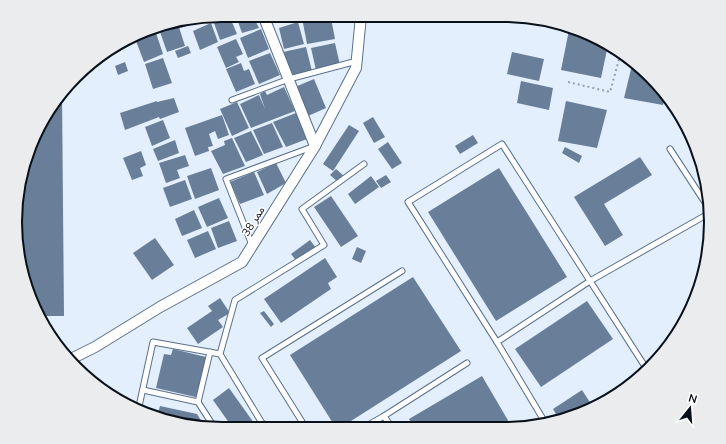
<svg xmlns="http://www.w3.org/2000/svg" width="726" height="444" font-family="Mulish,'Noto Sans Arabic',sans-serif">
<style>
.built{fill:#e3effd}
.building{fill:#697f99}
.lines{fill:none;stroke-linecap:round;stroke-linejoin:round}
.lane-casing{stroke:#5a708a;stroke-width:7}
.street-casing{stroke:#5a708a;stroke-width:12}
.path{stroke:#999fa6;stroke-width:2;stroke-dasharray:2 3;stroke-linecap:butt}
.lane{stroke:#fff;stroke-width:5}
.street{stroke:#fff;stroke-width:10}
.labels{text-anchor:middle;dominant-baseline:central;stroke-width:3;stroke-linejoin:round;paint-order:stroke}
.street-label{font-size:11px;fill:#081019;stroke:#fff}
.rim{fill:none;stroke:#081019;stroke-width:2}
</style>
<rect width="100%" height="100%" fill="#f2f7fd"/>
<polygon class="built" points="222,15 531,17 583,31 630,58 683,118 709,195 704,275 668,348 607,401 558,422 518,429 195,427 143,413 96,386 50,337 26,288 15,222 26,156 58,96 96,58 156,26"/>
<g class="building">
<polygon points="254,18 259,28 242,33 237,19"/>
<polygon points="331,18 335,39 307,44 303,23"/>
<polygon points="232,22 237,34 220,40 214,23"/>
<polygon points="298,22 304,44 284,49 279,28"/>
<polygon points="173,23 178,24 185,46 167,52 158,26"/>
<polygon points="211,23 218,42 200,50 193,31"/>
<polygon points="261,29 269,49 248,58 240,38"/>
<polygon points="569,30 590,34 608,45 601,78 561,70"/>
<polygon points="156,33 163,54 144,62 136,41"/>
<polygon points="236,39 243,54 236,57 239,62 226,68 217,47"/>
<polygon points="335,43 340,65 316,70 311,48"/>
<polygon points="188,46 191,53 178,58 175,51"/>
<polygon points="306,47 312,71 291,75 283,52"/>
<polygon points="512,52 544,59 539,81 507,74"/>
<polygon points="270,53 280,75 259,84 249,61"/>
<polygon points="163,58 172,83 153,89 145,64"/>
<polygon points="633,61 665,97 663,105 624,98"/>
<polygon points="125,62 128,71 118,75 115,66"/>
<polygon points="241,63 244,71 249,69 255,84 236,92 226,69"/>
<polygon points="314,79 326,108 308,116 295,87"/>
<polygon points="521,81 553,88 549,110 517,103"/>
<polygon points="284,87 295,111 251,128 240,104 259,95 265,109 260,94 265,91 267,95"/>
<polygon points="62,92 64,316 40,316 26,288 15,222 26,156 58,96"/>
<polygon points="174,98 179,112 160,119 159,117 125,130 120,113 157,101 157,102"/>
<polygon points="566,101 607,110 597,148 558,141"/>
<polygon points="237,102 249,128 232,136 220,109"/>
<polygon points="296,113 307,139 286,147 273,122"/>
<polygon points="222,115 229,135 218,139 215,131 209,134 206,125 213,146 208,147 209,151 195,156 185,128"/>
<polygon points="373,117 385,137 374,143 363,123"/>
<polygon points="163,120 170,138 152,146 145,127"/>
<polygon points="272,123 283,147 264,154 253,130"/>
<polygon points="349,125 359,131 333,171 323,164"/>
<polygon points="251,131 263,155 246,162 234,138"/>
<polygon points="473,135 478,143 460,154 455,146"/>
<polygon points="232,138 245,166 223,174 211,151 225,145 224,141"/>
<polygon points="175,140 179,153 158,161 153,149"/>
<polygon points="388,142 402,163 392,169 378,149"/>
<polygon points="565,147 582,156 579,163 562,153"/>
<polygon points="141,151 146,165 140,168 143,176 132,180 123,158"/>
<polygon points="185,155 189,166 177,170 180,178 166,183 159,163"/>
<polygon points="640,157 652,175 604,204 623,235 605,246 574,197"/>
<polygon points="276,163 286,183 267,194 257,172"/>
<polygon points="211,168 219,190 195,199 187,176"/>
<polygon points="499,168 567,277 496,321 428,212"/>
<polygon points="336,169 345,177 339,183 330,175"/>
<polygon points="254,172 264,195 240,204 230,182"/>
<polygon points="386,175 391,182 381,188 376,181"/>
<polygon points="371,176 379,187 355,204 348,194"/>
<polygon points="185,180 192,199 170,207 163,188"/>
<polygon points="331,196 358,236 341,247 314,207"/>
<polygon points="219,198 228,218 207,227 198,207"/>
<polygon points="194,210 202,228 182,236 175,219"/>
<polygon points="229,221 237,241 218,248 211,228"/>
<polygon points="208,231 216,249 195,258 187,240"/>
<polygon points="155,238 174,265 152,280 133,253"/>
<polygon points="310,240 316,248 298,263 291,254"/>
<polygon points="357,247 366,251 361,263 352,259"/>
<polygon points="325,258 337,277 328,283 331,289 281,323 264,299"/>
<polygon points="413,277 461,351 340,428 336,428 290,355"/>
<polygon points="220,298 230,313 218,320 223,327 198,344 187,328 212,311 208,306"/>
<polygon points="587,301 613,339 541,387 515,349"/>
<polygon points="264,311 274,324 271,327 260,313"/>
<polygon points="173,349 210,358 200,398 156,388 164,354 171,355"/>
<polygon points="482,376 513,429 414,428 409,419"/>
<polygon points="229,388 254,423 247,427 232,427 213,400"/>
<polygon points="582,390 593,407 560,421 553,409"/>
<polygon points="160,406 197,414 205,427 195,427 157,417"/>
</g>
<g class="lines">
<defs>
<g id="lane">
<polyline points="232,100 289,79 357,61"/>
<polyline points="670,149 708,207"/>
<polyline points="252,245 226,179 312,147"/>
<polyline points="497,342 590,281 708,214"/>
<polyline points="210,352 198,402 214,427"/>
<polyline points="220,354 235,300 324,245 302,209 364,164"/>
<polyline points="143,390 198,402"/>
<polyline points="138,411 153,342 220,354 265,428"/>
<polyline points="546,424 497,342 408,202 502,144 646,368"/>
<polyline points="257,427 263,424"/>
<polyline points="306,428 262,358 402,271"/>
<polyline points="363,428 384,416"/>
<polyline points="392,428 384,416 467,363"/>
</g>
<g id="street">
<polyline points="263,15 315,146"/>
<polyline points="71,359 95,347 160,307 242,262 315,146 356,68 361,16"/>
</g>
</defs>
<use href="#lane" class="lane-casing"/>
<use href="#street" class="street-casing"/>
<polyline class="path" points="568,82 610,92 621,52"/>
<use href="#lane" class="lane"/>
<use href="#street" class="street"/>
</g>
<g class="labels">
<g class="street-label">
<text transform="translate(253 221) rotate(-58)">ممر 38</text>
</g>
</g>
<path d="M0 0H726V444H0ZM222 22H504A200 200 0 0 1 704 222V222A200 200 0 0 1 504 422H222A200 200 0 0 1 22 222V222A200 200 0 0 1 222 22Z" fill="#ebeced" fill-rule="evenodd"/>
<path class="rim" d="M222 22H504A200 200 0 0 1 704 222V222A200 200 0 0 1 504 422H222A200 200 0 0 1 22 222V222A200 200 0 0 1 222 22Z"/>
<g transform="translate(690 408) rotate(17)" stroke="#ffffff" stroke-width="3" paint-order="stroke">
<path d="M0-3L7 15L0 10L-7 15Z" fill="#081019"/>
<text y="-6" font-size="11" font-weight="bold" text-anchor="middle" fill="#081019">N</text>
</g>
</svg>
